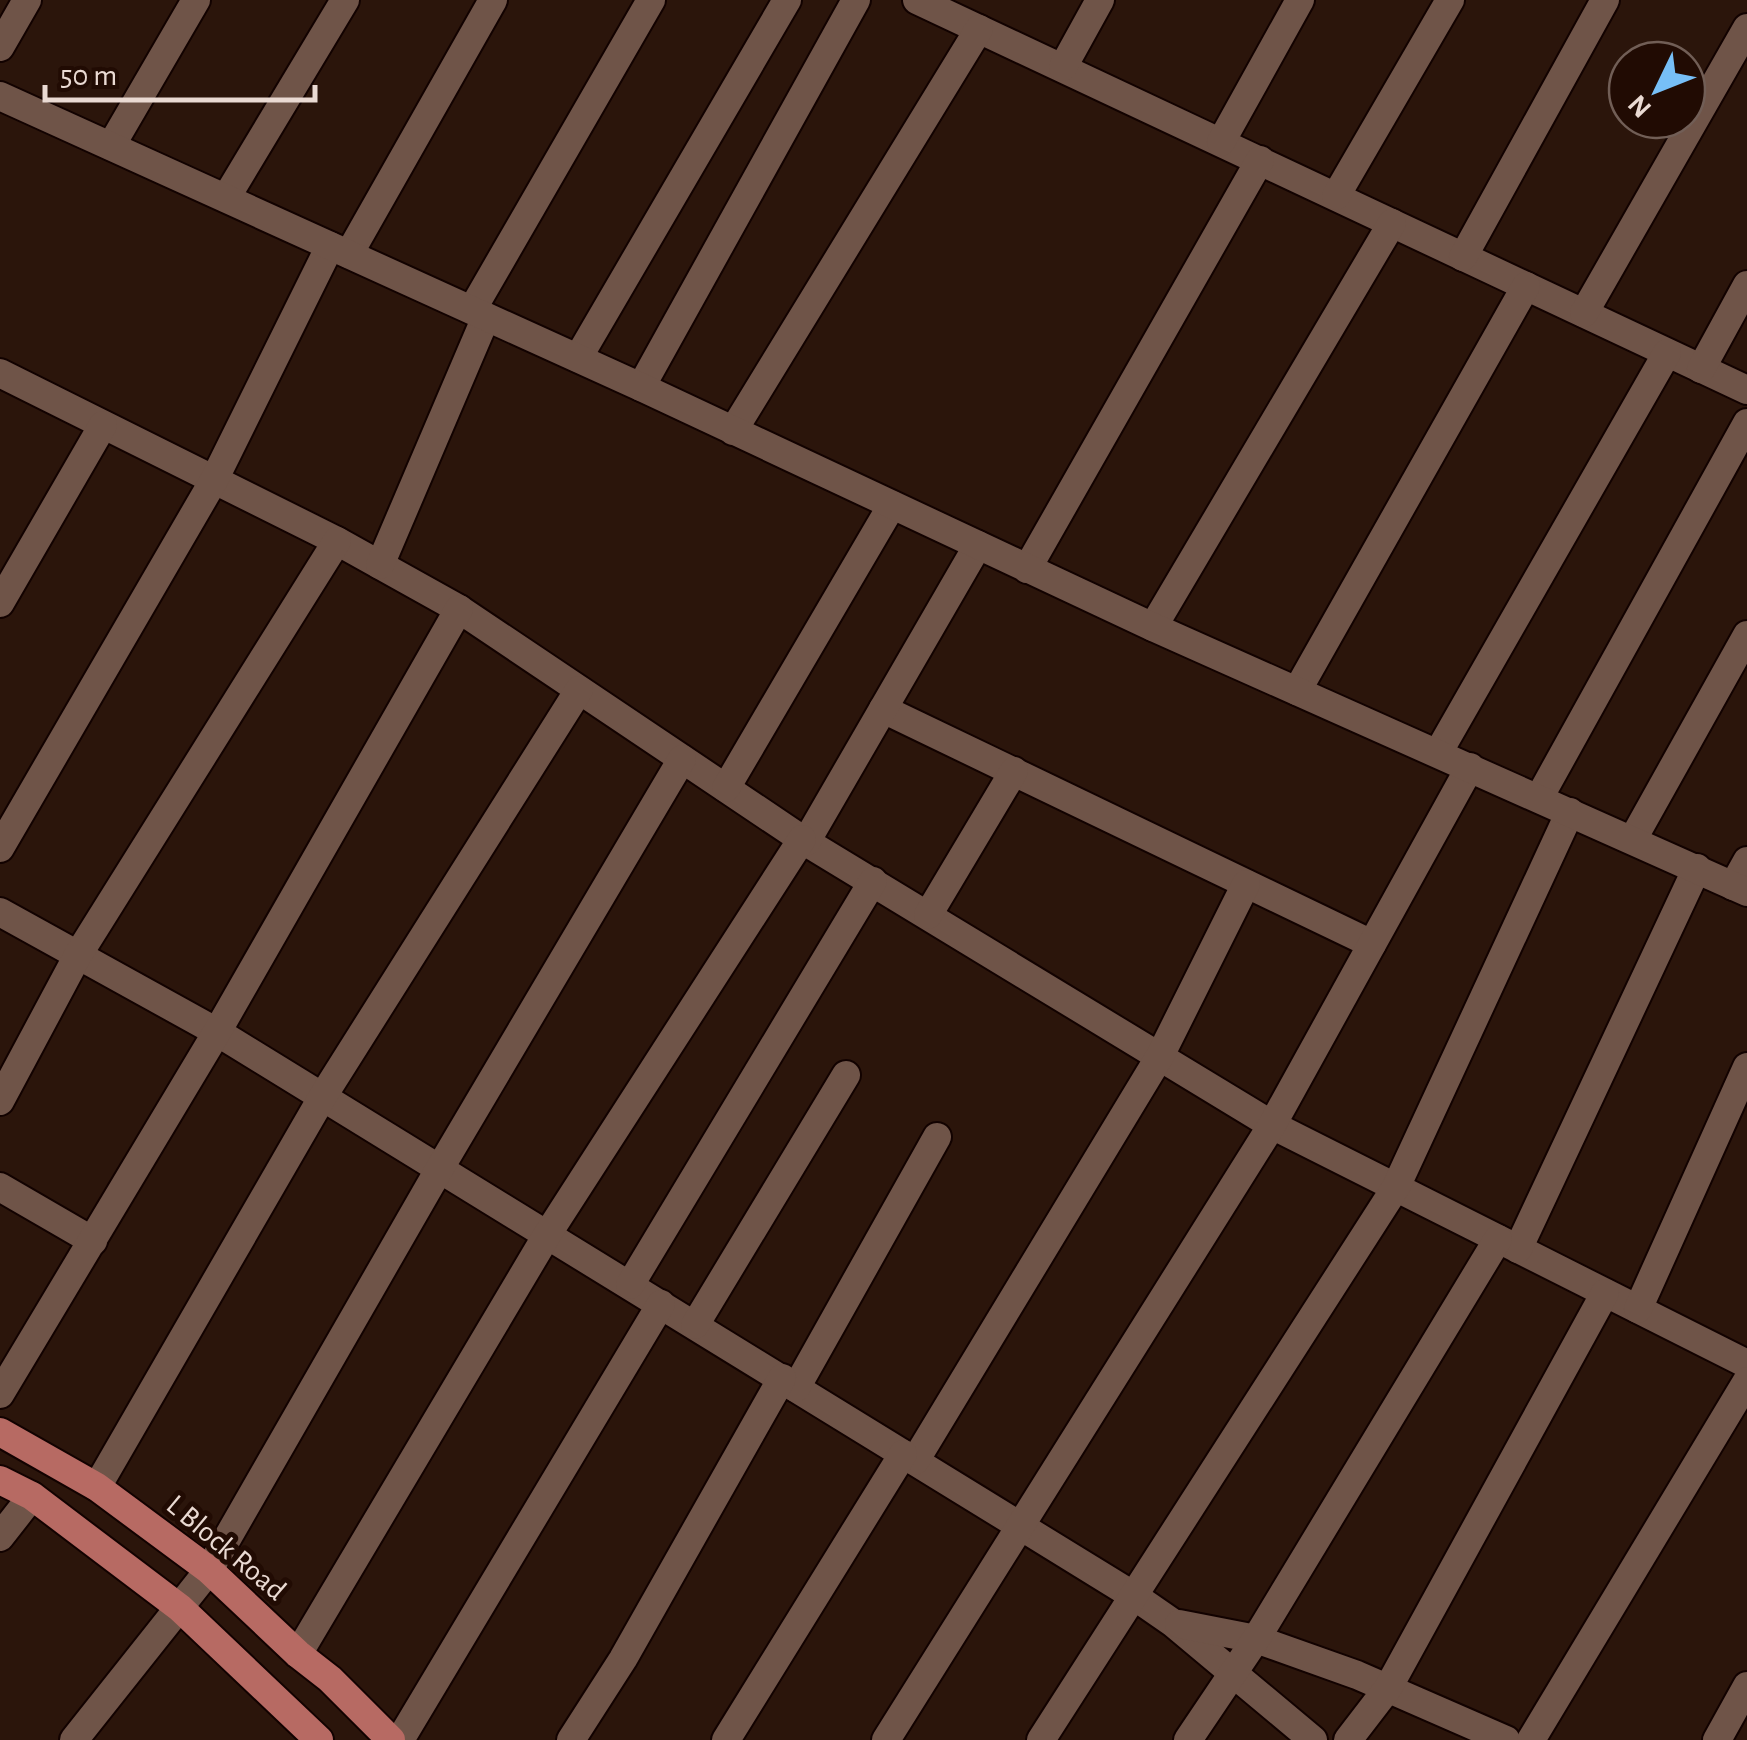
<svg xmlns="http://www.w3.org/2000/svg" width="1747" height="1740" font-family="'Alegreya Sans',sans-serif">
<style>
.lines{fill:none;stroke-linecap:round;stroke-linejoin:round}
.minor-casing{stroke:#120200;stroke-width:32}
.tertiary-casing{stroke:#120200;stroke-width:32}
.primary-casing{stroke:#120200;stroke-width:32}
.minor{stroke:#6f5448;stroke-width:28}
.tertiary{stroke:#6f5448;stroke-width:28}
.primary{stroke:#b76a63;stroke-width:28}
.labels{text-anchor:middle;dominant-baseline:central;stroke-width:10;stroke-linejoin:round;paint-order:stroke}
.street-label{font-size:30px;fill:#eadad3;stroke:#210b03}
</style>
<rect width="100%" height="100%" fill="#2b150b"/>
<g class="lines">
<defs>
<g id="minor">
<polyline points="917,0 1747,390"/>
<polyline points="1063,67 1100,0"/>
<polyline points="1221,142 1300,0"/>
<polyline points="111,146 196,0"/>
<polyline points="1336,196 1450,0"/>
<polyline points="226,198 345,0"/>
<polyline points="349,254 493,0"/>
<polyline points="1463,257 1605,0"/>
<polyline points="472,310 651,0"/>
<polyline points="1584,313 1747,28"/>
<polyline points="578,358 787,0"/>
<polyline points="1701,369 1747,285"/>
<polyline points="0,373 337,541 459,609 806,842 1272,1125 1747,1364"/>
<polyline points="641,387 856,0"/>
<polyline points="733,431 979,29"/>
<polyline points="380,565 486,317"/>
<polyline points="1027,569 1260,160"/>
<polyline points="0,603 103,425"/>
<polyline points="1153,627 1392,223"/>
<polyline points="1297,691 1526,286"/>
<polyline points="883,709 1372,944"/>
<polyline points="1438,753 1667,353"/>
<polyline points="726,788 892,505"/>
<polyline points="1539,798 1747,423"/>
<polyline points="1633,839 1747,635"/>
<polyline points="806,842 978,545"/>
<polyline points="0,848 214,480 330,246"/>
<polyline points="1733,886 1747,861"/>
<polyline points="0,912 217,1032 1134,1596 1173,1623 1313,1740"/>
<polyline points="928,915 1014,771"/>
<polyline points="0,1101 78,955 337,541"/>
<polyline points="0,1187 93,1241"/>
<polyline points="1518,1249 1697,868"/>
<polyline points="630,1285 873,881"/>
<polyline points="1638,1309 1747,1067"/>
<polyline points="695,1325 846,1075"/>
<polyline points="796,1388 937,1137"/>
<polyline points="0,1394 217,1032 459,609"/>
<polyline points="915,1461 1160,1056 1246,884"/>
<polyline points="97,1487 323,1096 579,690"/>
<polyline points="0,1537 32,1496"/>
<polyline points="1179,1624 1256,1639 1357,1675 1506,1740"/>
<polyline points="298,1654 547,1235 802,839"/>
<polyline points="74,1740 209,1570 440,1168 682,759"/>
<polyline points="400,1740 661,1304"/>
<polyline points="571,1740 623,1659 782,1378"/>
<polyline points="726,1740 903,1454"/>
<polyline points="886,1740 1272,1125 1470,767"/>
<polyline points="1041,1740 1396,1187 1570,812"/>
<polyline points="1188,1740 1256,1639 1498,1239"/>
<polyline points="1348,1740 1388,1688 1605,1293"/>
<polyline points="1531,1740 1747,1381"/>
<polyline points="1717,1740 1747,1686"/>
</g>
<g id="tertiary">
<polyline points="0,47 27,0"/>
<polyline points="0,96 641,387 1153,627 1747,892"/>
</g>
<g id="primary">
<polyline points="0,1432 97,1487 209,1570 298,1654 330,1679 391,1740"/>
<polyline points="0,1480 32,1496 180,1608 319,1740"/>
</g>
</defs>
<use href="#minor" class="minor-casing"/>
<use href="#tertiary" class="tertiary-casing"/>
<use href="#primary" class="primary-casing"/>
<use href="#minor" class="minor"/>
<use href="#tertiary" class="tertiary"/>
<use href="#primary" class="primary"/>
</g>
<g class="labels">
<g class="street-label">
<text transform="translate(226 1548) rotate(40)">L Block Road</text>
</g>
</g>
<g transform="translate(1657 90) rotate(227)"><circle r="48" fill="#210b03" stroke="#715e56" stroke-width="2.5"/>
<path d="M0-8L18 38L0 25L-18 38Z" fill="#77bff7"/>
<text y="-15" font-size="28" font-weight="bold" text-anchor="middle" fill="#eadad3">N</text>
</g>
<path d="M45 85v15h270v-15" fill="none" stroke="#eadad3" stroke-width="5"/>
<text x="60" y="85" font-size="30" fill="#eadad3" stroke="#210b03" stroke-width="8" paint-order="stroke">50 m</text>
</svg>
